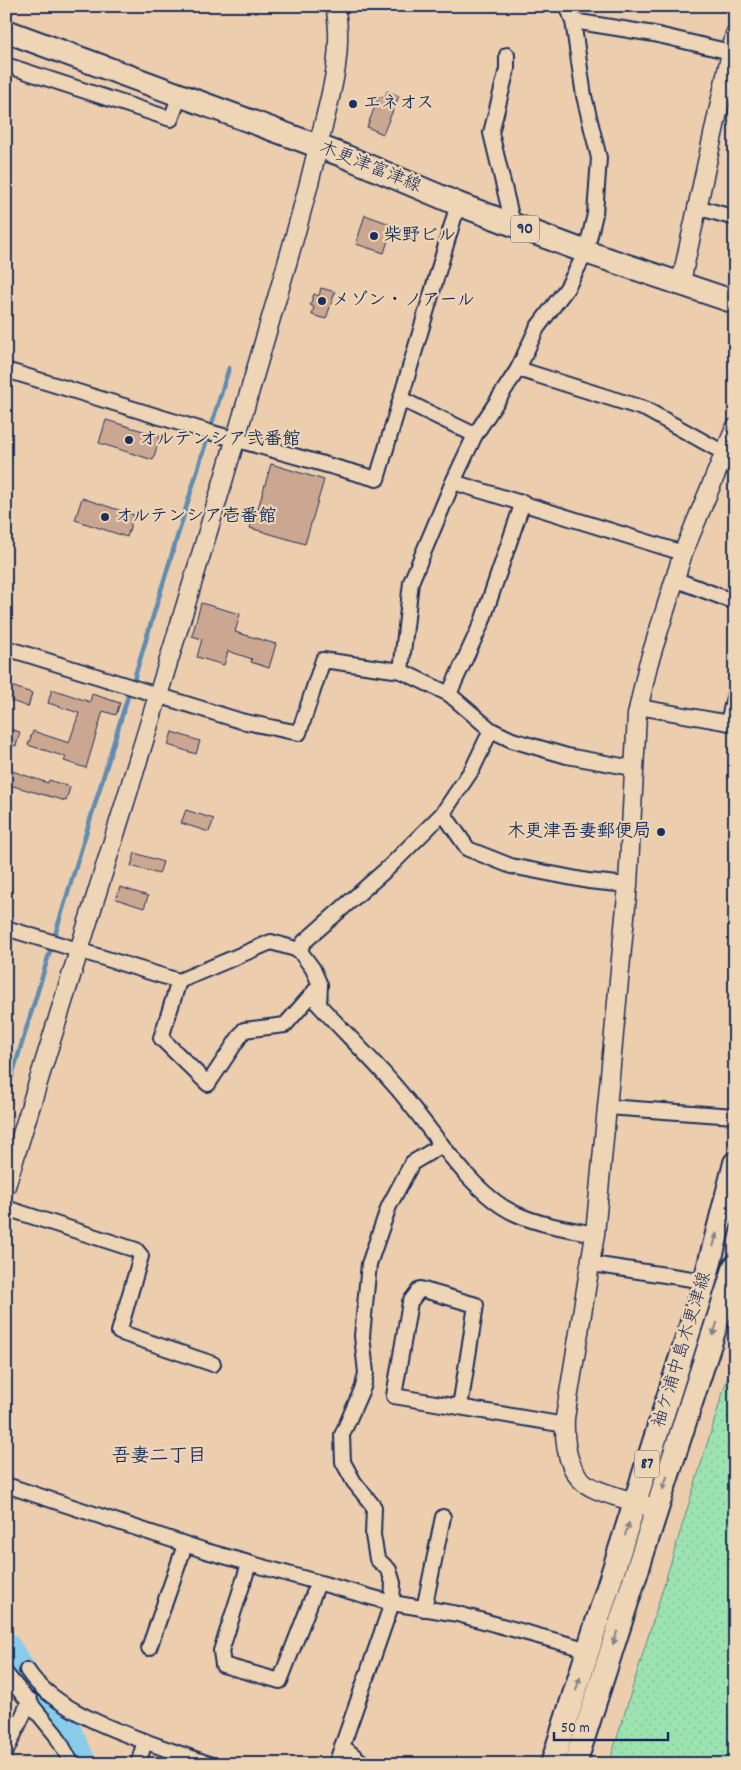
<svg xmlns="http://www.w3.org/2000/svg" width="741" height="1770" font-family="Dekko,'Klee One',sans-serif">
<style>
.park{fill:url(#park-dots);stroke:#5c8988}
.lines{fill:none;stroke-linecap:round;stroke-linejoin:round}
.stream{stroke:#5d8db2;stroke-width:4.5}
.river{stroke:#89ccea;stroke-width:28}
.building{fill:#cba791;stroke:#1b2f5e}
.minor-casing{stroke:#1b2f5e;stroke-width:18}
.tertiary-casing{stroke:#1b2f5e;stroke-width:21}
.primary-casing{stroke:#1b2f5e;stroke-width:26}
.minor{stroke:#edd5b5;stroke-width:14}
.tertiary{stroke:#edd5b5;stroke-width:18}
.primary{stroke:#edd5b5;stroke-width:22}
.oneway{fill:#84828a}
.poi-dot{fill:#1b2f5e;stroke:#edd5b5;stroke-width:2}
.labels{text-anchor:middle;dominant-baseline:central;stroke-width:4.5;stroke-linejoin:round;paint-order:stroke}
.shield{fill:#edd5b5;stroke:#5a6178;stroke-width:1}
.shield-label{font-size:16px;font-weight:bold;fill:#1b2f5e}
.poi-label{font-size:18px;font-weight:bold;fill:#1b2f5e;stroke:#edd5b5;text-anchor:start}
.street-label{font-size:18px;fill:#1b2f5e;stroke:#edd5b5}
.neighbourhood-label{font-size:19px;font-weight:bold;fill:#1b2f5e;stroke:#edd5b5}
</style>
<defs>
<pattern id="park-dots" width="8" height="8" patternUnits="userSpaceOnUse" patternTransform="scale(1.25)"><rect width="8" height="8" fill="#9ce3b1"/><path d="M2 2h.1M6 6h.1" fill="none" stroke="#86c39b" stroke-width="1.8" stroke-linecap="round"/></pattern>
</defs>
<rect width="100%" height="100%" fill="#eccdad"/>
<filter id="ink" filterUnits="userSpaceOnUse"><feTurbulence type="fractalNoise" baseFrequency=".02" numOctaves="2"/><feDisplacementMap in="SourceGraphic" scale="10" xChannelSelector="R" yChannelSelector="G"/><feConvolveMatrix kernelMatrix="1 2 1 2 8 2 1 2 1" color-interpolation-filters="sRGB"/></filter>
<g filter="url(#ink)">
<polygon class="park" points="735,1351 735,1764 609,1764 728,1376"/>
<g class="lines">
<g class="stream">
<polyline points="212,423 229,368"/>
<polyline points="134,679 206,442"/>
<polyline points="6,1095 128,696"/>
</g>
<polyline class="river" points="6,1646 30,1683 60,1715 83,1764"/>
</g>
<g class="building">
<polygon points="387,91 399,96 383,134 367,127 379,96 385,98"/>
<polygon points="365,215 390,224 389,227 392,228 384,253 356,244"/>
<polygon points="321,288 335,292 326,319 312,315 314,307 310,305 314,294 319,296"/>
<polygon points="106,420 160,436 153,460 99,443"/>
<polygon points="271,464 324,480 305,544 250,528 255,512 257,512"/>
<polygon points="82,498 134,515 127,537 75,520"/>
<polygon points="201,603 240,614 235,632 276,644 269,668 251,662 252,659 228,651 224,665 197,657 202,639 192,636"/>
<polygon points="11,686 32,693 28,707 6,699"/>
<polygon points="52,689 90,702 92,694 120,703 116,715 103,711 86,768 64,761 66,757 28,745 33,731 69,743 79,713 48,703"/>
<polygon points="6,728 20,732 16,746 6,743"/>
<polygon points="172,732 200,741 196,754 168,745"/>
<polygon points="6,769 48,783 49,780 70,787 66,801 6,784"/>
<polygon points="186,810 214,819 209,832 181,823"/>
<polygon points="135,853 163,862 159,874 131,866"/>
<polygon points="120,887 148,896 144,908 116,899"/>
</g>
<g class="lines">
<defs>
<g id="minor">
<polyline points="573,21 654,34 735,53"/>
<polyline points="507,55 507,69 491,133 513,224"/>
<polyline points="6,65 171,119 180,95"/>
<polyline points="697,207 735,218"/>
<polyline points="518,369 645,409 735,459"/>
<polyline points="6,370 209,432 377,479 458,204"/>
<polyline points="401,399 475,435"/>
<polyline points="453,482 683,553"/>
<polyline points="674,579 735,602"/>
<polyline points="6,648 241,721 299,733 323,660 401,671 449,694 491,730 512,740 567,756 633,768"/>
<polyline points="401,671 411,582 453,482 475,435 518,369 537,328 567,288 586,252 595,214 599,158 584,96 573,21 567,6"/>
<polyline points="449,694 482,622 523,502"/>
<polyline points="639,707 735,724"/>
<polyline points="728,722 735,693"/>
<polyline points="443,813 468,849 511,866 588,881 628,885"/>
<path d="M6,928L179,981L271,942L299,950L313,969L320,985L319,1005C344,1032 371,1058 395,1086C427,1122 470,1193 514,1213C539,1225 568,1229 595,1234"/>
<polyline points="299,950 304,942 389,867 443,813 473,768 491,730"/>
<polyline points="179,981 161,1038 208,1084 244,1030 285,1025 320,985"/>
<polyline points="607,1107 735,1116"/>
<polyline points="6,1208 136,1250 141,1256 119,1332 213,1364"/>
<polyline points="592,1264 705,1281"/>
<polyline points="460,1407 476,1305 420,1289 410,1302 394,1396 565,1425"/>
<polyline points="6,1485 206,1551 392,1603 458,1614 589,1650"/>
<polyline points="249,1564 221,1651 223,1665 280,1681 318,1583"/>
<polyline points="424,1609 443,1517"/>
<polyline points="149,1648 185,1545"/>
<path d="M27,1670C58,1719 156,1744 209,1764"/>
<polyline points="6,1674 56,1735 72,1764"/>
<polyline points="342,1746 364,1764"/>
<polyline points="6,1751 30,1700"/>
<polyline points="138,1764 145,1741"/>
<polyline points="336,1764 392,1603 393,1583 389,1570 377,1559 373,1535 374,1507 354,1482 343,1462 342,1435 363,1387 366,1373 362,1336 369,1264 389,1206 412,1163 442,1145"/>
</g>
<g id="tertiary">
<polyline points="681,282 735,34"/>
<path d="M6,1186C95,897 187,609 271,318C288,261 305,204 318,146C329,101 345,53 335,6"/>
<path d="M647,1506C629,1499 608,1496 591,1487C567,1475 564,1442 565,1418L595,1234L628,885L637,715L648,665L683,553L735,428"/>
</g>
<g id="primary">
<polyline points="6,31 342,155 458,204 586,252 735,302"/>
<polyline points="552,1764 705,1281 735,1163"/>
<polyline points="575,1764 735,1266"/>
</g>
</defs>
<use href="#minor" class="minor-casing"/>
<use href="#tertiary" class="tertiary-casing"/>
<use href="#primary" class="primary-casing"/>
<use href="#minor" class="minor"/>
<use href="#tertiary" class="tertiary"/>
<use href="#primary" class="primary"/>
</g>
<defs><path id="oneway-solid" d="M-6-.8H1V-3.2L6.5 0L1 3.2V.8H-6Z" transform="scale(1.25)"/></defs>
<g class="oneway">
<use href="#oneway-solid" transform="translate(715 1240) rotate(-76)"/>
<use href="#oneway-solid" transform="translate(715 1329) rotate(108)"/>
<use href="#oneway-solid" transform="translate(665 1483) rotate(108)"/>
<use href="#oneway-solid" transform="translate(627 1529) rotate(-73)"/>
<use href="#oneway-solid" transform="translate(615 1638) rotate(108)"/>
<use href="#oneway-solid" transform="translate(578 1684) rotate(-72)"/>
</g>
</g>
<g class="poi-dot">
<circle cx="353" cy="104" r="5"/>
<circle cx="374" cy="236" r="5"/>
<circle cx="322" cy="301" r="5"/>
<circle cx="129" cy="440" r="5"/>
<circle cx="105" cy="517" r="5"/>
<circle cx="661" cy="832" r="5"/>
</g>
<g class="labels">
<g class="shield">
<rect x="511" y="215.5" width="28" height="27" rx="4"/>
<rect x="634.5" y="1450.5" width="25" height="27" rx="4"/>
</g>
<g class="shield-label">
<text x="525" y="229">90</text>
<text x="647" y="1464">87</text>
</g>
<g class="poi-label">
<text x="363" y="104">エネオス</text>
<text x="384" y="236">柴野ビル</text>
<text x="332" y="301">メゾン・ノアール</text>
<text x="139" y="440">オルテンシア弐番館</text>
<text x="115" y="517">オルテンシア壱番館</text>
<text x="651" y="832" text-anchor="end">木更津吾妻郵便局</text>
</g>
<g class="street-label">
<text transform="translate(370 168) rotate(22)">木更津富津線</text>
<text transform="translate(683 1350) rotate(-73)">袖ケ浦中島木更津線</text>
</g>
<g class="neighbourhood-label">
<text x="159" y="1457">吾妻二丁目</text>
</g>
</g>
<rect width="741" height="1770" fill="none" stroke="#edd5b5" stroke-width="25"/>
<rect x="12" y="12" width="716" height="1745" fill="none" stroke="#1b2f5e" stroke-width="2" filter="url(#ink)"/>
<path d="M554 1732v8h114v-8" fill="none" stroke="#1b2f5e" stroke-width="2.5"/>
<text x="561" y="1732" font-size="15" fill="#1b2f5e" stroke="#edd5b5" stroke-width="4" paint-order="stroke">50 m</text>
</svg>
